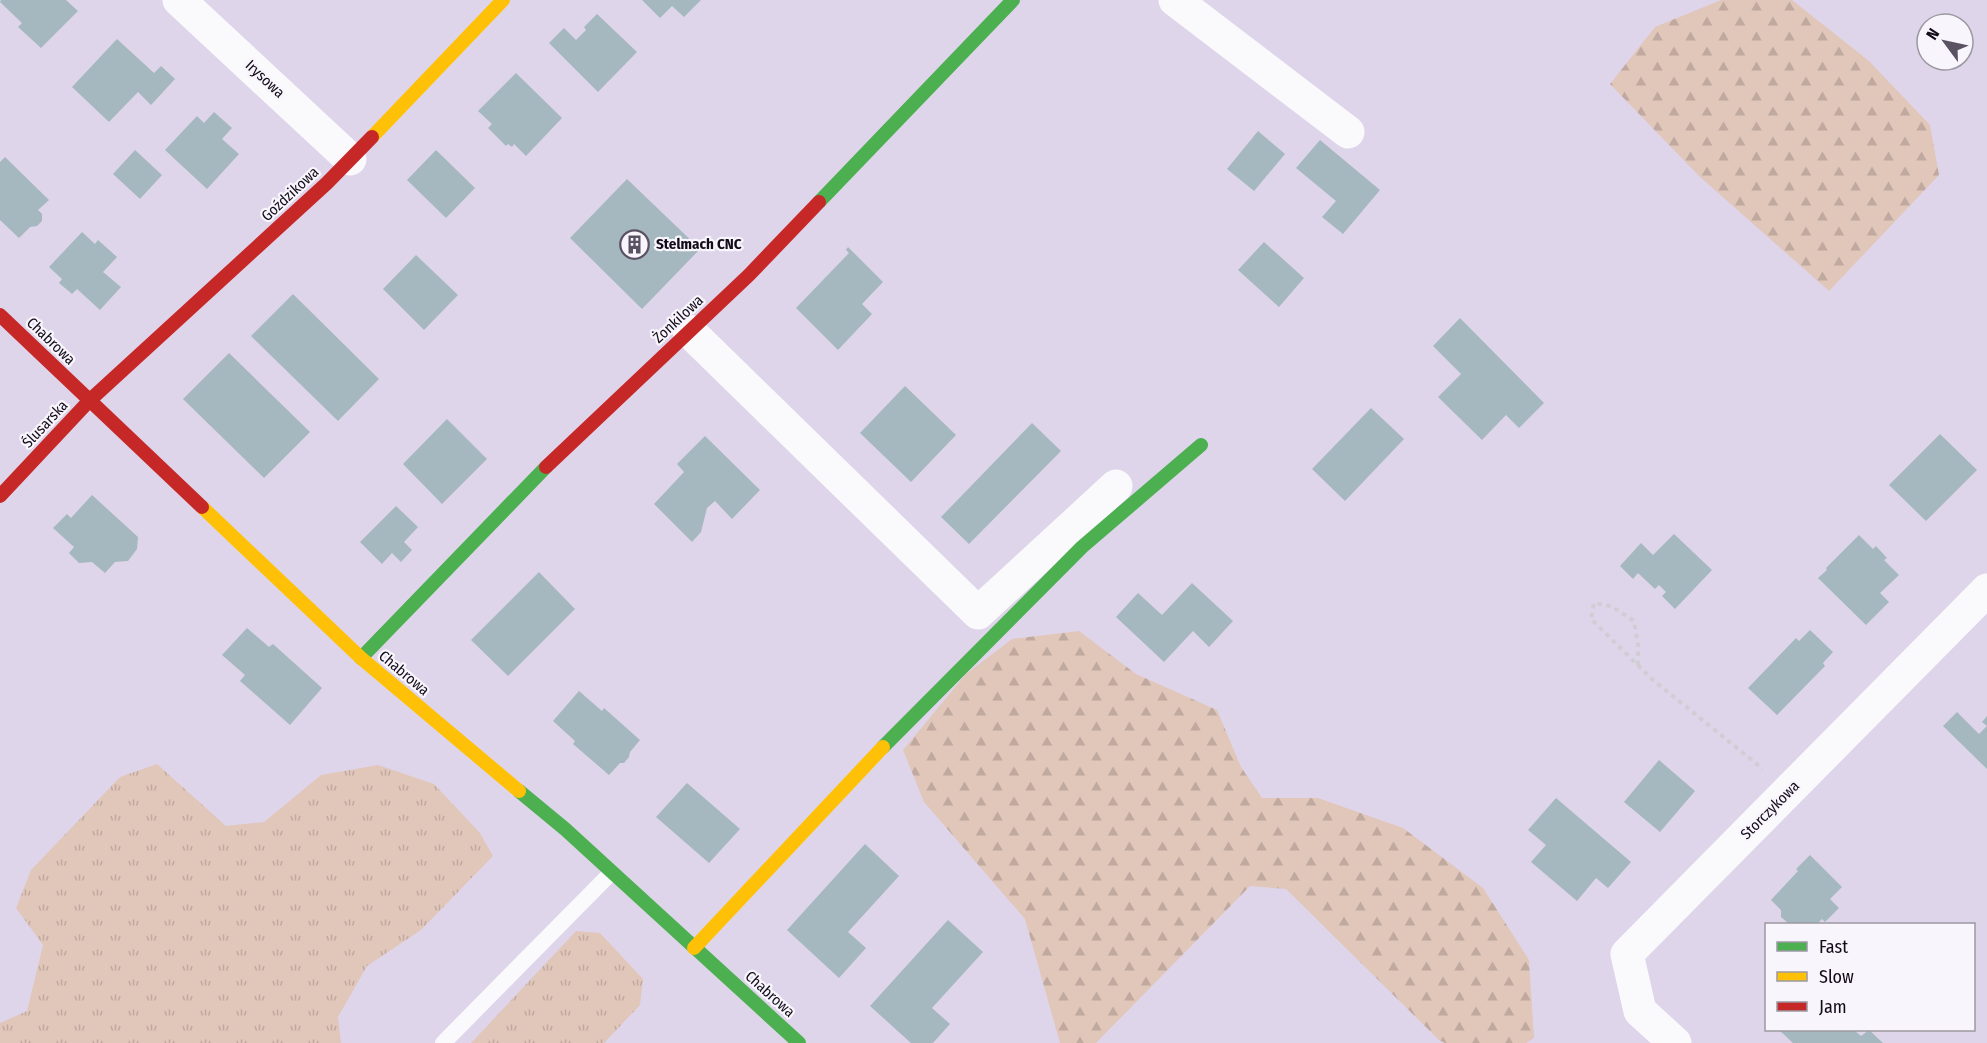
<svg xmlns="http://www.w3.org/2000/svg" width="1987" height="1043" font-family="'Fira Sans Condensed',sans-serif">
<style>
.grass{fill:url(#grass-tufts)}
.forest{fill:url(#forest-firs)}
.building{fill:#a5b8bf}
.lines{fill:none;stroke-linecap:round;stroke-linejoin:round}
.path{stroke:#d1cdd4;stroke-width:4;stroke-dasharray:4.5 4.5;stroke-linecap:butt}
.lane{stroke:#faf9fc;stroke-width:16}
.street{stroke:#faf9fc;stroke-width:33}
.fast{stroke:#4caf50;stroke-width:14}
.slow{stroke:#ffc107;stroke-width:14}
.jam{stroke:#c62828;stroke-width:14}
.labels{text-anchor:middle;dominant-baseline:central;stroke-width:4.5;stroke-linejoin:round;paint-order:stroke}
.street-label{font-size:15px;fill:#120c19;stroke:#f8f5fc}
.poi-label{font-size:15px;font-weight:bold;fill:#120c19;stroke:#f8f5fc;text-anchor:start}
</style>
<defs>
<pattern id="grass-tufts" width="24" height="20" patternUnits="userSpaceOnUse" patternTransform="scale(1.5)"><rect width="24" height="20" fill="#e1c6ba"/><path d="M3 7l-1-3M5 7V3M7 7l1-3M15 17l-1-3M17 17v-4M19 17l1-3" fill="none" stroke="#c0a99f"/></pattern>
<pattern id="forest-firs" width="22" height="20" patternUnits="userSpaceOnUse" patternTransform="scale(1.5)"><rect width="22" height="20" fill="#e1c6ba"/><path d="M5 1l3.5 6h-7zM16 11l3.5 6h-7z" fill="#c0a99f"/></pattern>
</defs>
<rect width="100%" height="100%" fill="#dfd5ea"/>
<g class="grass">
<polygon points="157,764 226,826 264,822 321,775 378,765 434,784 480,833 493,856 421,930 367,966 338,1017 341,1043 0,1043 0,1023 27,1011 43,945 16,908 31,870 120,777"/>
<polygon points="576,931 600,933 643,979 640,1005 604,1043 471,1043"/>
</g>
<g class="forest">
<polygon points="1721,0 1792,0 1869,61 1930,125 1939,175 1829,291 1699,176 1610,84 1655,27"/>
<polygon points="1079,631 1136,674 1217,710 1241,767 1262,798 1318,798 1403,828 1483,888 1529,960 1534,1038 1526,1043 1445,1043 1439,1040 1286,889 1250,886 1096,1043 1060,1043 1025,919 924,802 903,750 966,674 1012,639"/>
</g>
<g class="building">
<polygon points="1,0 66,0 78,11 41,48 18,27 22,23 0,2"/>
<polygon points="642,0 701,0 684,17 672,6 660,18"/>
<polygon points="597,14 637,52 598,92 549,43 564,28 576,40 586,30 584,27"/>
<polygon points="117,39 154,73 161,66 175,79 151,105 138,92 109,122 72,87"/>
<polygon points="516,73 562,118 526,156 514,144 512,147 508,144 506,146 488,128 492,124 478,111"/>
<polygon points="214,112 232,128 222,139 239,154 207,189 165,150 197,116 204,123"/>
<polygon points="1258,131 1285,154 1254,191 1227,169"/>
<polygon points="1320,140 1380,190 1343,234 1322,217 1336,201 1296,168"/>
<polygon points="135,150 162,175 140,199 113,174"/>
<polygon points="436,150 475,188 446,218 407,180"/>
<polygon points="5,157 49,200 38,210 42,214 42,221 37,226 30,227 19,238 0,220 0,162"/>
<polygon points="627,179 700,249 642,309 570,238"/>
<polygon points="82,232 95,244 98,240 117,257 103,272 121,287 100,310 77,289 72,294 59,283 62,279 49,267"/>
<polygon points="1264,242 1304,278 1279,307 1238,270"/>
<polygon points="848,247 883,282 862,304 872,314 838,350 796,308 849,253 846,250"/>
<polygon points="416,255 458,295 424,330 383,289"/>
<polygon points="293,294 379,379 338,421 251,336"/>
<polygon points="1460,318 1544,403 1519,428 1506,415 1482,440 1438,397 1461,374 1433,346"/>
<polygon points="229,353 310,432 264,478 183,399"/>
<polygon points="905,386 956,435 911,482 860,433"/>
<polygon points="1371,408 1404,439 1345,501 1312,469"/>
<polygon points="447,419 487,459 442,504 403,464"/>
<polygon points="1032,423 1061,451 969,544 941,517"/>
<polygon points="1940,434 1977,470 1926,521 1889,485"/>
<polygon points="705,436 760,490 732,519 715,501 707,508 701,532 692,542 654,504 684,472 677,464"/>
<polygon points="92,495 138,537 137,549 128,561 115,562 105,573 92,562 79,563 69,553 74,547 53,528 67,514 71,518"/>
<polygon points="396,506 418,527 404,542 412,550 401,562 392,553 382,564 360,542"/>
<polygon points="1674,534 1712,570 1675,609 1662,596 1666,592 1659,585 1655,589 1638,573 1633,579 1620,566 1641,543 1653,555"/>
<polygon points="1859,535 1873,549 1876,546 1887,558 1884,560 1899,575 1880,593 1889,602 1866,625 1818,578 1827,570 1826,568"/>
<polygon points="539,572 575,609 508,676 471,640"/>
<polygon points="1192,583 1233,621 1209,647 1193,631 1164,662 1116,617 1138,593 1162,615"/>
<polygon points="247,628 269,647 273,644 322,688 290,725 240,681 245,675 222,655"/>
<polygon points="1810,630 1833,652 1823,663 1825,666 1777,715 1748,688 1796,638 1799,641"/>
<polygon points="579,691 602,711 604,708 640,740 630,752 629,757 624,763 620,763 609,775 573,744 575,741 553,721"/>
<polygon points="1957,712 1979,734 1987,726 1982,722 1987,716 1987,769 1943,726"/>
<polygon points="1659,760 1695,791 1660,832 1624,802"/>
<polygon points="687,783 740,829 709,863 656,817"/>
<polygon points="1556,798 1631,862 1608,888 1596,878 1577,901 1531,862 1546,845 1528,830"/>
<polygon points="865,844 899,876 848,932 866,948 839,978 787,930"/>
<polygon points="1810,855 1842,887 1830,899 1839,908 1825,922 1822,919 1817,924 1789,924 1781,917 1781,910 1771,900 1798,871 1796,869"/>
<polygon points="948,920 983,952 932,1008 950,1024 933,1043 911,1043 870,1006"/>
<polygon points="1779,1030 1854,1030 1861,1036 1869,1030 1883,1043 1793,1043"/>
</g>
<g class="lines">
<polyline class="path" points="1638,665 1638,645 1634,621 1611,606 1594,603 1591,619 1653,680 1763,769"/>
<polyline class="lane" points="443,1043 611,873"/>
<g class="street">
<polyline points="179,0 350,159"/>
<polyline points="1175,0 1348,132"/>
<polyline points="689,331 978,613 1116,486"/>
<polyline points="1675,1043 1640,1011 1627,954 1987,590"/>
</g>
<g class="fast">
<polyline points="819,202 1013,0"/>
<polyline points="361,658 546,467"/>
<polyline points="883,747 1082,547 1201,445"/>
<polyline points="519,791 565,829 799,1043"/>
</g>
<g class="slow">
<polyline points="372,137 503,0"/>
<polyline points="202,507 361,658 519,791"/>
<polyline points="694,948 883,747"/>
</g>
<g class="jam">
<polyline points="0,315 202,507"/>
<polyline points="546,467 749,275 819,202"/>
<polyline points="0,496 89,401 327,183 372,137"/>
</g>
</g>
<defs>
<symbol id="building-ring" viewBox="-11 -11 22 22"><circle r="9.5" fill="#f8f5fc" stroke="#5a5262" stroke-width="1.5"/><path d="M-4-6H4V6H1V3H-1V6H-4ZM-2.5-4.3h1.7v1.8h-1.7ZM.8-4.3h1.7v1.8H.8ZM-2.5-1h1.7V.8h-1.7ZM.8-1h1.7V.8H.8Z" fill="#5a5262"/></symbol>
</defs>
<g fill-rule="evenodd">
<use href="#building-ring" x="618" y="228" width="33" height="33"/>
</g>
<g class="labels">
<g class="street-label">
<text transform="translate(265 79) rotate(43)">Irysowa</text>
<text transform="translate(290 194) rotate(-43)">Goździkowa</text>
<text transform="translate(678 319) rotate(-43)">Żonkilowa</text>
<text transform="translate(51 341) rotate(44)">Chabrowa</text>
<text transform="translate(45 424) rotate(-47)">Ślusarska</text>
<text transform="translate(404 673) rotate(40)">Chabrowa</text>
<text transform="translate(1770 810) rotate(-45)">Storczykowa</text>
<text transform="translate(770 994) rotate(42)">Chabrowa</text>
</g>
<g class="poi-label">
<text x="656" y="244">Stelmach CNC</text>
</g>
</g>
<rect x="1765" y="923" width="210" height="108" fill="#f8f5fc" stroke="#9c98a1" stroke-width="1.5"/>
<rect x="1777" y="942" width="30" height="9" fill="#4caf50" stroke="#9c98a1" stroke-width="1.5"/>
<text x="1819" y="953" font-size="18" fill="#120c19">Fast</text>
<rect x="1777" y="972" width="30" height="9" fill="#ffc107" stroke="#9c98a1" stroke-width="1.5"/>
<text x="1819" y="983" font-size="18" fill="#120c19">Slow</text>
<rect x="1777" y="1002" width="30" height="9" fill="#c62828" stroke="#9c98a1" stroke-width="1.5"/>
<text x="1819" y="1013" font-size="18" fill="#120c19">Jam</text>
<g transform="translate(1945 42) rotate(303)"><circle r="28" fill="#f8f5fc" stroke="#9c98a1" stroke-width="1.5"/>
<path d="M0-4.5L10 22L0 15L-10 22Z" fill="#5a5262"/>
<text y="-9" font-size="16" font-weight="bold" text-anchor="middle" fill="#120c19">N</text>
</g>
</svg>
